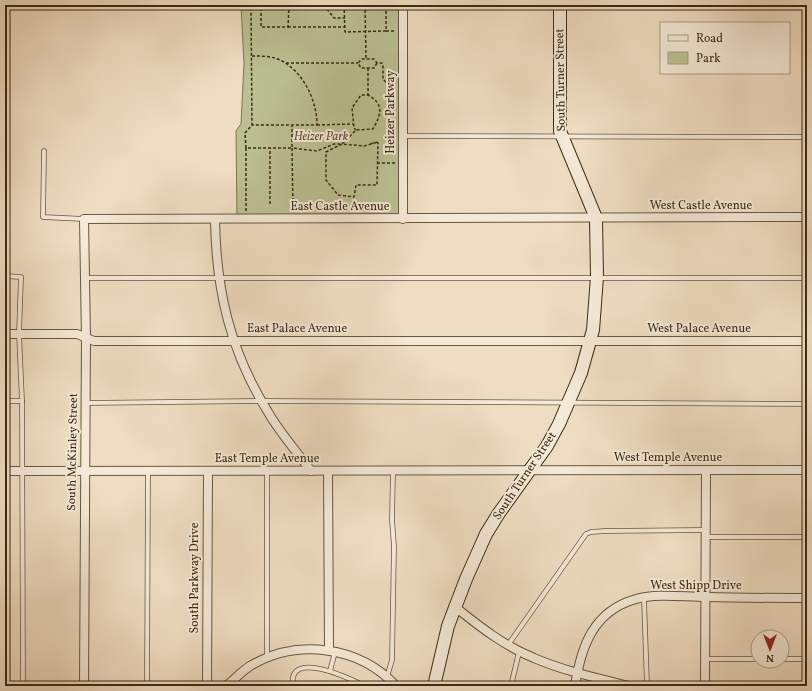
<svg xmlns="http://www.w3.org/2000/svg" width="812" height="691" font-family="Vollkorn,serif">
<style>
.green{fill:#bbc092;stroke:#7b7552}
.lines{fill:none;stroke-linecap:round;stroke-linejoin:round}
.lane-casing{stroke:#68573f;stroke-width:5.5}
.street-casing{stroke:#68573f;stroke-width:10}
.secondary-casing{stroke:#3b2a13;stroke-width:14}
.path{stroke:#3b2a13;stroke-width:1.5;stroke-dasharray:3 2;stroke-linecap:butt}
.lane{stroke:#f5e9d7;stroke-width:4}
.street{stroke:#f5e9d7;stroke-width:8}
.secondary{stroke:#f5e9d7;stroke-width:12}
.labels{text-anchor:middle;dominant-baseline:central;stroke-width:4;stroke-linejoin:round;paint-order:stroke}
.street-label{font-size:12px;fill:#3b2a13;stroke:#f5e9d7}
.park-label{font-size:12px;font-style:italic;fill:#5b5033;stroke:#f5e9d7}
</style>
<rect width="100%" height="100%" fill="#efddc2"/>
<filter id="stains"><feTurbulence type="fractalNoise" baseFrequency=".005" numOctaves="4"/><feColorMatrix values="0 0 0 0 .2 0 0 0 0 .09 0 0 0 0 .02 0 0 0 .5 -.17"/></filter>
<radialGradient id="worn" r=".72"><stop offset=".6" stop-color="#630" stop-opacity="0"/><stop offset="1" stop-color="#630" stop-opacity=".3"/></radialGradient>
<polygon class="green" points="241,5 403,5 403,219 237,219 236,131 241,124 244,63"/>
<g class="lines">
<defs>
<g id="lane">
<polyline points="403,136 807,137"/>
<polyline points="44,151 43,217 84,219"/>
<polyline points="5,276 21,277 19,334 22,401 23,686"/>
<polyline points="85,278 807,278"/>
<polyline points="5,401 22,401"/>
<polyline points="85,403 262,401 807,404"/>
<polyline points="267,471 267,658"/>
<polyline points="705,537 807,537"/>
<polyline points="644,598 647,686"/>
<polyline points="508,645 586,534 591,532 605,531 705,530"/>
<polyline points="704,659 758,659"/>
<polyline points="782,659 807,659"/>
<polyline points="330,671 335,652"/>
<polyline points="387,677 392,660 394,546 392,520 393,471"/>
<polyline points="147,686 148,471"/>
<path d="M293,686C287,648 351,679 365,686"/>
<polyline points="511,686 519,652"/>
</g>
<g id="street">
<polyline points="403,5 403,219"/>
<path d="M215,219C216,290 230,351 268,412C280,433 297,452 311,471"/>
<polyline points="5,334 77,334 94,341 807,341"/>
<polyline points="5,471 807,470"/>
<polyline points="328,471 329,650"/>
<path d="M454,606C479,626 504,646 534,658C564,671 597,678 629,686"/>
<polyline points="84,686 86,338 84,219 807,217"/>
<polyline points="207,686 208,471"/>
<path d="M226,686C234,680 242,671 250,666C297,638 359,646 396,686"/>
<path d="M575,686C581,647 593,611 636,599C658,593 683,597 706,597C740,598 773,598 807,598"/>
<polyline points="705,686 706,470"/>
</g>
<polyline id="secondary" points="434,686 448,626 466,579 486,534 499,513 547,446 559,424 581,373 593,330 597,277 596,218 560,131 560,5"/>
</defs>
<use href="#lane" class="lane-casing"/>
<use href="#street" class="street-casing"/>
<use href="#secondary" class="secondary-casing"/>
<g class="path">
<polyline points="289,5 288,27 261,27 261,9 289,9"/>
<polyline points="324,5 334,18 345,18"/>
<polyline points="344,5 345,32 386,31 386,5"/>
<polyline points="365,5 366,59"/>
<polyline points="288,27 345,27"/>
<polyline points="386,31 395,31"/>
<path d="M252,56C262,56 273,56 282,61C304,73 317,101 317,125H252"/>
<polyline points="286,63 358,63"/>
<polyline points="377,63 374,68 361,68 358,63 362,59 374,59 377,63 382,63 383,65 383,79 395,93"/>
<polyline points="368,68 368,95"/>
<polyline points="317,125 353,124"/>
<polyline points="370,144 378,142 364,146 342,144 326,152 326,180 338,195 354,197 356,185 377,185 378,142"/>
<polyline points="246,148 245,133 252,125 251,5"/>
<polyline points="377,163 395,163"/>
<polyline points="270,204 270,148"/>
<polyline points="246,211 246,148 292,148 292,126"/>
<path d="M293,211L292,148L317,151L334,144H342L356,130L373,129C381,114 385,105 368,95H361L352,108L354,128L356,130"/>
</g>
<use href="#lane" class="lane"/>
<use href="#street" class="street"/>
<use href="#secondary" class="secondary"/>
</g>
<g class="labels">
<g class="street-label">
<text transform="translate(561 80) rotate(-91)">South Turner Street</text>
<text transform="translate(391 112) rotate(-90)">Heizer Parkway</text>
<text x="701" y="206">West Castle Avenue</text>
<text x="340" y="207">East Castle Avenue</text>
<text x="297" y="329">East Palace Avenue</text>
<text x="699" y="329">West Palace Avenue</text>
<text transform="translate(73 452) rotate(-89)">South McKinley Street</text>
<text x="668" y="458">West Temple Avenue</text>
<text x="267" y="459">East Temple Avenue</text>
<text transform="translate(525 476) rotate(-56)">South Turner Street</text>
<text transform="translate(195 578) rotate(-90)">South Parkway Drive</text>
<text x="696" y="586">West Shipp Drive</text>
</g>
<g class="park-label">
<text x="321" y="137">Heizer Park</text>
</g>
</g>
<rect width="812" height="691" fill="none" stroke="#efddc2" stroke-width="20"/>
<rect x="6" y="6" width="800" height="679" fill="none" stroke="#3b2a13" stroke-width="2"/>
<rect x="10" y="10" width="792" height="671" fill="none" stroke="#3b2a13"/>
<rect x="660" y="22" width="130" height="52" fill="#f5e9d7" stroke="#ab9d89"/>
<rect x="668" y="35" width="20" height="6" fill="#f5e9d7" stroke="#ab9d89"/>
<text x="696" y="42" font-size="12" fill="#3b2a13">Road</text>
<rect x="668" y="52" width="20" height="12" fill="#bbc092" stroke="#ab9d89"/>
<text x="696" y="62" font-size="12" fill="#3b2a13">Park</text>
<g transform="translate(770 649) rotate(180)"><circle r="19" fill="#f5e9d7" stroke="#ab9d89"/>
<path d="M0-3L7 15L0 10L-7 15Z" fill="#8f2418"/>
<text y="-6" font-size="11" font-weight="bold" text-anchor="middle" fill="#3b2a13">N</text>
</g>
<rect width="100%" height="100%" filter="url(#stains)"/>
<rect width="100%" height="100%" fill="url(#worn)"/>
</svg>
